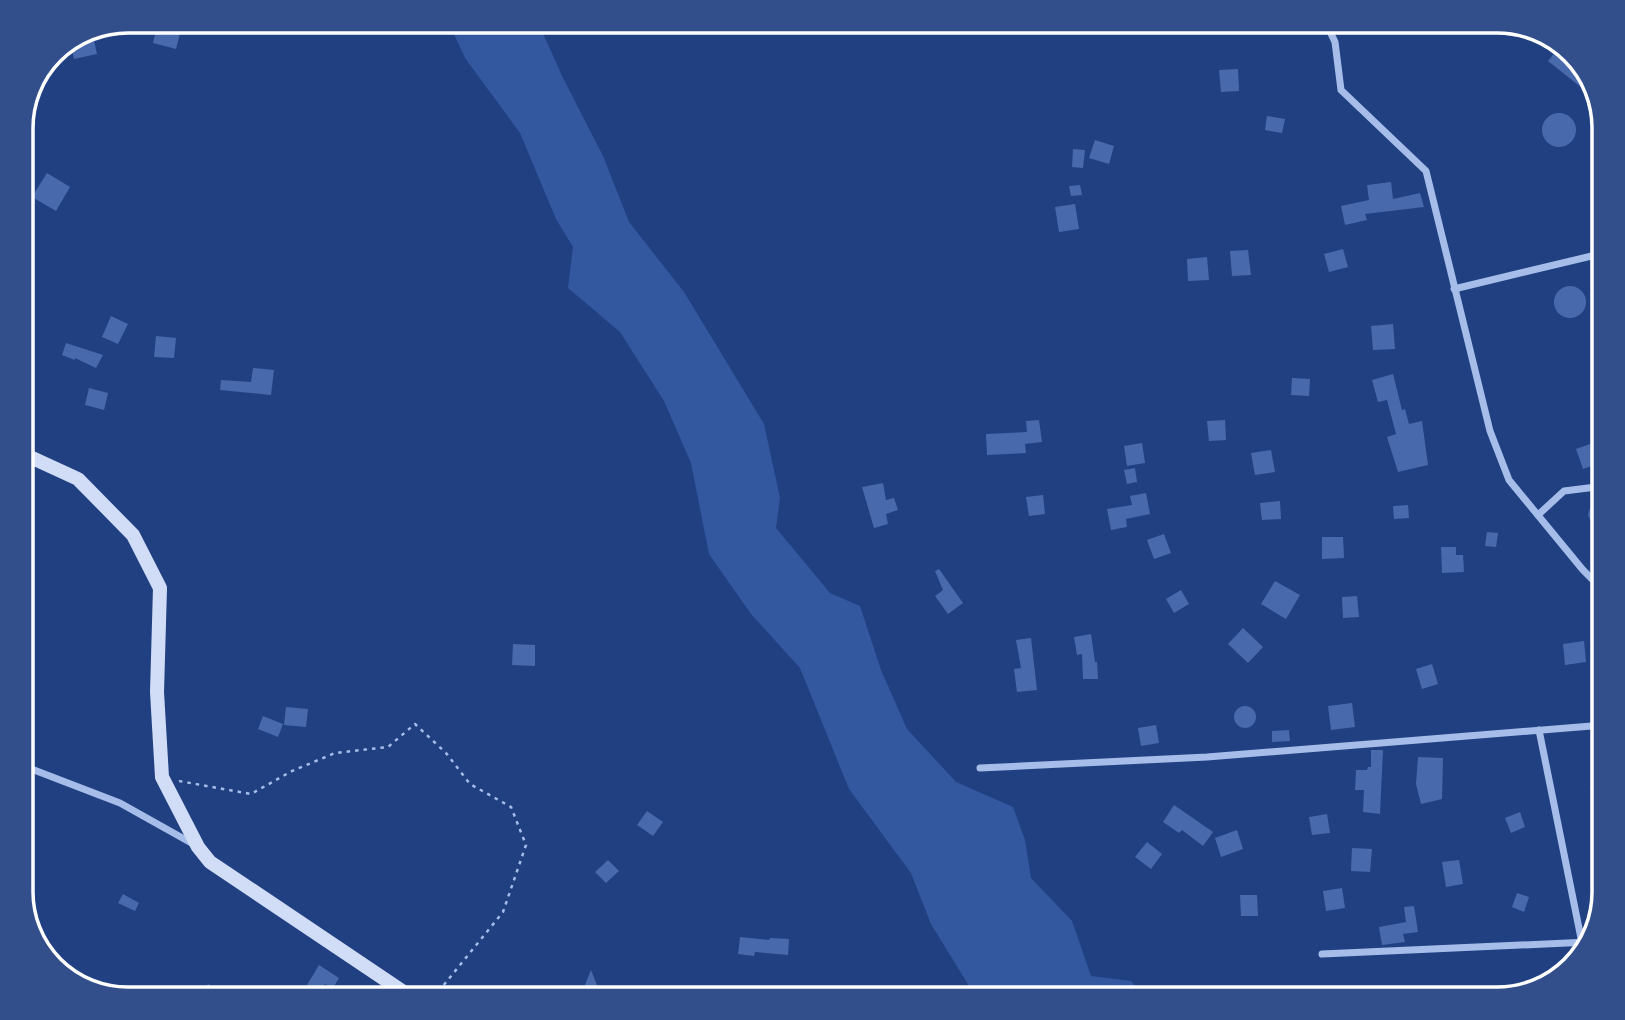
<svg xmlns="http://www.w3.org/2000/svg" width="1625" height="1020" font-family="'Space Grotesk',sans-serif">
<style>
.green{fill:#3358a0}
.building{fill:#4869ab}
.lines{fill:none;stroke-linecap:round;stroke-linejoin:round}
.path{stroke:#a6bde9;stroke-width:2.5;stroke-dasharray:3.5 5;stroke-linecap:butt}
.street{stroke:#a6bde9;stroke-width:7}
.secondary{stroke:#d1ddf7;stroke-width:14}
.rim{fill:none;stroke:#fff;stroke-width:3.5}
</style>
<rect width="100%" height="100%" fill="#204082"/>
<polygon class="green" points="448,21 541,21 540,27 563,78 603,156 629,222 684,292 764,424 780,498 776,528 830,593 860,606 881,670 907,729 956,782 1013,807 1025,840 1031,878 1072,921 1091,976 1131,981 1148,999 977,999 931,924 911,873 849,789 800,668 751,614 709,554 691,463 664,401 620,332 568,288 573,247 556,219 520,133 465,58"/>
<g class="building">
<polygon points="158,21 183,21 176,49 153,43"/>
<polygon points="93,36 97,54 74,59 71,45"/>
<polygon points="1561,45 1590,75 1597,100 1548,61"/>
<polygon points="1238,69 1239,91 1221,92 1219,70"/>
<circle cx="1559" cy="130" r="17"/>
<polygon points="1267,116 1285,119 1282,133 1265,130"/>
<polygon points="1095,140 1114,146 1109,164 1089,158"/>
<polygon points="1073,149 1085,150 1083,168 1072,167"/>
<polygon points="47,173 70,187 56,211 32,197"/>
<polygon points="1391,182 1393,199 1420,193 1424,207 1365,214 1367,220 1345,225 1341,206 1369,200 1367,185"/>
<polygon points="1080,185 1082,195 1071,196 1069,186"/>
<polygon points="1075,204 1079,229 1059,232 1055,207"/>
<polygon points="1343,249 1348,267 1329,272 1324,254"/>
<polygon points="1248,250 1251,275 1232,276 1230,251"/>
<polygon points="1207,257 1209,280 1188,281 1187,259"/>
<circle cx="1570" cy="302" r="16"/>
<polygon points="111,316 128,324 118,344 102,337"/>
<polygon points="1393,324 1395,349 1373,350 1371,326"/>
<polygon points="156,336 176,338 174,358 154,357"/>
<polygon points="66,343 103,355 96,368 75,358 75,360 62,355"/>
<polygon points="253,368 274,370 271,395 220,390 221,380 251,382"/>
<polygon points="1393,374 1402,410 1405,409 1409,424 1422,421 1428,465 1398,472 1387,437 1396,434 1387,400 1378,402 1372,380"/>
<polygon points="1292,378 1310,379 1309,396 1291,395"/>
<polygon points="89,388 108,393 104,410 85,405"/>
<polygon points="1039,420 1042,442 1025,444 1026,453 987,455 986,434 1027,432 1026,421"/>
<polygon points="1225,420 1226,440 1209,441 1207,421"/>
<polygon points="1604,439 1604,462 1583,469 1576,449"/>
<polygon points="1142,443 1145,463 1127,466 1124,446"/>
<polygon points="1271,450 1275,472 1255,475 1251,453"/>
<polygon points="1135,468 1137,482 1127,484 1124,470"/>
<polygon points="883,483 886,500 894,498 898,510 886,514 888,524 874,528 862,487"/>
<polygon points="1146,493 1150,514 1126,519 1127,527 1111,530 1107,509 1132,505 1130,496"/>
<polygon points="1043,495 1045,514 1029,516 1026,497"/>
<polygon points="1604,497 1604,532 1592,524 1588,515 1591,505"/>
<polygon points="1280,501 1281,519 1262,520 1260,503"/>
<polygon points="1408,505 1409,518 1394,519 1393,506"/>
<polygon points="1487,532 1498,533 1496,547 1485,546"/>
<polygon points="1164,534 1171,553 1154,559 1147,540"/>
<polygon points="1322,537 1343,537 1344,558 1322,559"/>
<polygon points="1441,547 1456,547 1456,555 1463,555 1464,572 1442,573"/>
<polygon points="939,569 963,603 948,614 935,596 943,590 935,571"/>
<polygon points="1275,581 1300,595 1286,619 1261,604"/>
<polygon points="1181,590 1189,604 1174,613 1166,599"/>
<polygon points="1357,596 1359,617 1343,618 1342,597"/>
<polygon points="1243,628 1263,647 1248,663 1228,644"/>
<polygon points="1091,634 1095,662 1097,662 1098,679 1083,679 1082,654 1077,655 1074,637"/>
<polygon points="1031,638 1037,690 1017,692 1014,669 1021,668 1016,640"/>
<polygon points="1584,641 1586,662 1565,665 1563,644"/>
<polygon points="513,644 535,645 535,666 512,665"/>
<polygon points="1432,664 1438,684 1422,689 1416,669"/>
<polygon points="1352,703 1355,727 1331,730 1328,706"/>
<circle cx="1245" cy="717" r="11"/>
<polygon points="286,707 308,709 306,727 284,725"/>
<polygon points="263,716 283,724 278,737 258,729"/>
<polygon points="1156,725 1159,743 1141,746 1138,728"/>
<polygon points="1289,730 1290,741 1272,742 1272,731"/>
<polygon points="1371,750 1383,750 1380,814 1363,812 1364,790 1355,790 1356,770 1367,770 1368,767 1371,767"/>
<polygon points="1418,757 1443,758 1442,799 1421,804 1416,784"/>
<polygon points="1604,785 1604,848 1598,848 1590,786"/>
<polygon points="1174,805 1213,832 1203,846 1182,830 1179,833 1163,822"/>
<polygon points="647,811 663,822 653,836 637,825"/>
<polygon points="1520,812 1525,827 1511,833 1505,818"/>
<polygon points="1327,814 1330,833 1312,835 1309,817"/>
<polygon points="1237,830 1243,849 1221,857 1215,838"/>
<polygon points="1147,842 1162,854 1151,869 1135,857"/>
<polygon points="1352,848 1372,849 1370,872 1351,871"/>
<polygon points="608,860 619,871 606,883 595,872"/>
<polygon points="1459,860 1463,884 1446,887 1442,862"/>
<polygon points="1342,888 1345,908 1326,911 1323,891"/>
<polygon points="1517,893 1529,897 1524,912 1512,907"/>
<polygon points="123,894 139,903 135,911 118,903"/>
<polygon points="1240,895 1257,895 1258,916 1241,916"/>
<polygon points="1414,906 1418,932 1403,934 1405,942 1382,945 1379,927 1406,922 1404,907"/>
<polygon points="740,937 769,940 770,938 789,939 788,955 755,952 754,956 738,954"/>
<polygon points="1573,963 1558,977 1552,983 1548,970"/>
<polygon points="319,965 339,978 333,988 325,984 317,999 308,999 301,995"/>
<polygon points="591,970 602,998 583,990"/>
<polygon points="208,984 217,989 212,997 203,993"/>
<polygon points="1357,988 1385,995 1384,999 1311,999 1310,990"/>
</g>
<g class="lines">
<polyline class="path" points="179,781 251,794 292,771 335,753 388,747 415,724 446,753 470,784 511,807 526,845 503,912 443,986"/>
<g class="street">
<polyline points="1325,21 1335,42 1341,90 1426,171 1490,431 1509,480 1583,570 1604,591"/>
<polyline points="1454,289 1604,253"/>
<polyline points="1538,515 1564,491 1604,486"/>
<polyline points="1539,730 1584,953"/>
<polyline points="21,765 120,803 195,845"/>
<polyline points="980,768 1207,757 1604,725"/>
<polyline points="1322,954 1589,942"/>
</g>
<polyline class="secondary" points="21,458 28,456 78,479 133,535 160,588 157,692 162,777 198,847 210,862 414,999"/>
</g>
<path d="M0 0H1625V1020H0ZM128 33H1497A95 95 0 0 1 1592 128V892A95 95 0 0 1 1497 987H128A95 95 0 0 1 33 892V128A95 95 0 0 1 128 33Z" fill="#324f8c" fill-rule="evenodd"/>
<path class="rim" d="M128 33H1497A95 95 0 0 1 1592 128V892A95 95 0 0 1 1497 987H128A95 95 0 0 1 33 892V128A95 95 0 0 1 128 33Z"/>
</svg>
